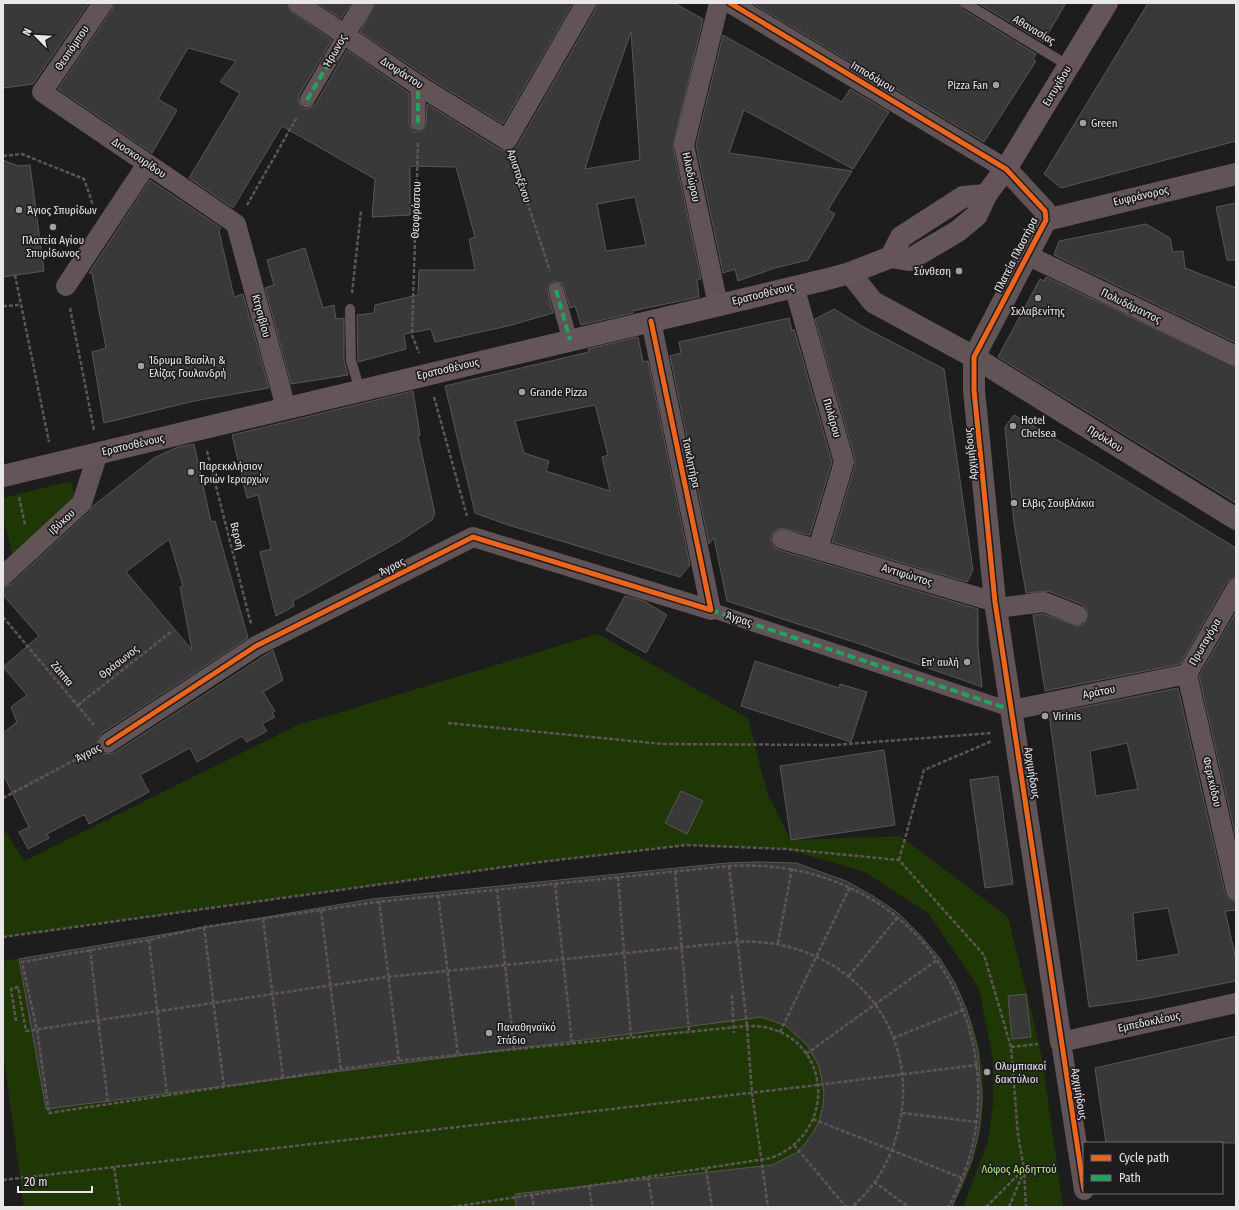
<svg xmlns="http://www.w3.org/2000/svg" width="1239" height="1210" font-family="'Fira Sans Condensed',sans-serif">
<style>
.green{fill:#1f3705}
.building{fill:#3a393a;stroke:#585658;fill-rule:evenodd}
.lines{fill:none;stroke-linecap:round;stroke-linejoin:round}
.path{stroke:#5f5559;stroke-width:2.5;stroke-dasharray:4 2;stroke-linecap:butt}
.service{stroke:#615356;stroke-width:10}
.pedestrian{stroke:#615356;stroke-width:15}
.minor{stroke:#615356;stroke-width:20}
.tertiary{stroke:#615356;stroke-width:22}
.secondary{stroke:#65545a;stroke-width:22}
.quiet{stroke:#20a55d;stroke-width:4;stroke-dasharray:8 4;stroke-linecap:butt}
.cycleway-casing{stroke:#1f1c1f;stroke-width:8}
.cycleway{stroke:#eb651d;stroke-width:5}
.poi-dot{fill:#a2a0a2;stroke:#1f1c1f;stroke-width:1.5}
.labels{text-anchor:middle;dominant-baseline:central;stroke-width:3.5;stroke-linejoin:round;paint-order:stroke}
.street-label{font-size:11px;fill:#e9e7e9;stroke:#1f1c1f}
.poi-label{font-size:11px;fill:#e9e7e9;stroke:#1f1c1f;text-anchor:start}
.park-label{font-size:11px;fill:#b1ea86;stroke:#1f1c1f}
</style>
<rect width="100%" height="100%" fill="#1e1d1e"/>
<g class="green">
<polygon points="71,481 76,501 14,563 3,515 3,498"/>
<polygon points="598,634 748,718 767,792 791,840 900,836 1008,917 1041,1052 1063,1207 963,1207 988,1141 993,1104 993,1060 979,988 928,913 865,872 786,849 687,845 540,862 3,937 3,828 24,861 298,725"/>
<path d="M758,861C930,870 1041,1054 952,1207H24L3,1051V961L372,899L726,863Z"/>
</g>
<g class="building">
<polygon points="3,3 89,3 33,84 3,88"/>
<path d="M114,3H287L292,12L332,40L299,95L298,100L302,108L307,109L315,105L347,50L409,93V123L413,131L418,132L426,127L427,104L501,150L507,151L513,150L517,146L596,9L597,3H674L703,19L673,147L701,279L697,280L699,297L632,311L633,313L581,325L575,306L570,308L563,284L554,281L547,288L553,313L508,326L435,342L431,329L404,334L406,349L358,362L357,315L374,313L375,305L418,295L419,270H475L469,239L475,237L456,167L410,166V215L372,217L375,179L282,126L233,208L189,178L240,93L220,82L236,61L188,48L158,99L177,110L152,153L58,89L112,10ZM631,32L640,160L585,169L600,120ZM635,197L646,245L606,251L597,204Z"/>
<polygon points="318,3 351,3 341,19"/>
<polygon points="375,3 573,3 503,124 424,75 360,32"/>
<polygon points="752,3 959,3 962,9 1036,54 1033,59 1036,61 984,142"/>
<polygon points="978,3 1066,3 1043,42"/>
<polygon points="1148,3 1236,3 1236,141 1061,188 1044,174"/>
<polygon points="723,35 842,102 850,89 889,112 853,169 744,110 729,153 852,171 828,210 835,214 808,260 775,268 738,281 735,269 723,273 696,145"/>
<polygon points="3,160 18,166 30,165 44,271 3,277"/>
<polygon points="150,180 221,228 219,231 234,297 243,294 269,388 194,401 104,423 92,352 106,348 92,273 89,273"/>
<polygon points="1236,203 1236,260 1227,260 1216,207"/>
<polygon points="1146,224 1170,238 1173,252 1183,251 1185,268 1236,288 1236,343 1054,255 1059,241"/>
<polygon points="305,248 323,308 334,305 336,319 344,318 344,361 348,375 291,384 265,288 274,285 267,260"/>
<polygon points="1046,277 1236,367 1236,503 998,357 1040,279 1044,281"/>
<polygon points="834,309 865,328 944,369 973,570 967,582 832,542 855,465 855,459 815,319"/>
<polygon points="789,318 792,331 794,329 832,462 810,535 780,528 774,531 771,536 771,542 774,547 779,550 978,609 978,647 982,687 863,645 727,601 714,538 709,544 670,356 681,353 679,342"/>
<path d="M638,337L643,362L648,361L690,565L680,577L508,525L475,513L445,386L589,352L588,349ZM595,405L608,455L602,457L610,491L546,471L549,461L524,453L515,421Z"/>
<polygon points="413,391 420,435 418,436 435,514 432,520 400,541 293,601 294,606 276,616 260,552 271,549 258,495 247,498 232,435"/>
<polygon points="1014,415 1097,463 1236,548 1236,578 1231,579 1226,583 1180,664 1045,691 1033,615 1043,614 1078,626 1084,624 1088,614 1086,608 1081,604 1048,591 1026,593 1014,523 1005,427"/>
<path d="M194,444L211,522L215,521L248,638L102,733L98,738L97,744L99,750L103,753L109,754L114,753L273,650L283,680L263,692L275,711L272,713L275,717L262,724L267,731L247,742L242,736L197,762L190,748L140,775L149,792L89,824L85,815L81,816L47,834L49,838L28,849L19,832L29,827L3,774V733L17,722L11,707L27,695L3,667L39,636L3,595V587L11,584L90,511L93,506L154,458L178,447ZM169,539L183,586L180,587L192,650L126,572Z"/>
<polygon points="625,596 644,601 667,615 646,653 606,630"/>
<polygon points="1236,612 1236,838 1199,676"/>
<polygon points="755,661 839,688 840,684 867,692 851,742 741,706"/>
<path d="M1178,688L1225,893L1228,898L1236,901V910L1225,911L1236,959V981L1144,999L1089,1007L1049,714ZM1127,743L1138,789L1096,796L1090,751ZM1168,908L1179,954L1137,961L1133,913Z"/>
<polygon points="884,750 895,825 791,840 780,766"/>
<polygon points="998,776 1013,884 985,888 970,780"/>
<polygon points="681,791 703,801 687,834 665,823"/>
<polygon points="758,862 796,863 846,881 873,896 898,913 919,934 939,957 955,983 967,1011 978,1050 982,1100 979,1130 972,1160 952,1207 516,1207 515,1194 772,1165 796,1153 805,1144 814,1131 819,1121 823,1106 824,1092 819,1066 807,1045 786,1026 762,1017 46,1109 19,959 372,899 726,863"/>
<polygon points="1026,994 1031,1037 1012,1039 1008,996"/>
<polygon points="1236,1036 1236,1143 1106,1143 1095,1068"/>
</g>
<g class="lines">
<g class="path">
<polyline points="418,143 412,335 419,353"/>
<polyline points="3,156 22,154 84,179 93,205"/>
<polyline points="514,162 550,271"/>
<polyline points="247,205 297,117"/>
<polyline points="15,275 49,442"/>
<polyline points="352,293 361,211"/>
<polyline points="3,306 20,305"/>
<polyline points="70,308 94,430"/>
<polyline points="434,397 467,516"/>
<polyline points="207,451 251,624"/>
<polyline points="19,497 25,525"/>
<polyline points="3,617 94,725"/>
<polyline points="78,705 171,632"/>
<polyline points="448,723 663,744 834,745 992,733"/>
<polyline points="3,798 88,753"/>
<polyline points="899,860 924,770 992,741"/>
<polyline points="729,866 747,1026 752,1093 768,1207"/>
<polyline points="675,871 689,1031"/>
<polyline points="618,877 631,1037"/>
<polyline points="555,884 572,1043"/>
<polyline points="497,889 514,1049"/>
<polyline points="438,895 458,1055"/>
<polyline points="379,901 399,1061"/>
<polyline points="321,910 341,1070"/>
<polyline points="263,919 283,1078"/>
<polyline points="204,927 224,1087"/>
<polyline points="3,937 540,862 687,845 786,849 899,860 984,955 1011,1047 1018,1135 1024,1169 1026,1207"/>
<polyline points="149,940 167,1096"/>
<polyline points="778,943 792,868"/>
<polyline points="90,949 108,1104"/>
<polyline points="849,976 897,918"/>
<polyline points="732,995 734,1033"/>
<path d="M16,1021L11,989L18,987L26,1031L386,977L735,942C841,935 925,1024 898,1130C891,1160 875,1187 852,1207"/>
<polyline points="780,1032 850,887"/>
<polyline points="893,1038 963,1010"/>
<polyline points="1011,1047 1038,1044"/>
<polyline points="806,1054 937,960"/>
<polyline points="902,1113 977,1122"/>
<polyline points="813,1119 962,1178"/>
<polyline points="794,1145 846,1207"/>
<polyline points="114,1167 120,1207"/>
<polyline points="706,1169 712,1207"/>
<polyline points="648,1177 653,1207"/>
<polyline points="3,1180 818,1085 977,1065"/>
<polyline points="874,1182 909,1207"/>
<polyline points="589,1186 592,1207"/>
<polyline points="532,1195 534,1207"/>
<path d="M452,1207L771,1158C846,1129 827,1023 747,1026L396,1061L49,1113L37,1030L22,962L149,940L204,927L377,902L729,866C779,863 827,873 871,899C975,960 1009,1104 948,1207"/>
<polyline points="986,1207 1024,1169"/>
<polyline points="1009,1207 1024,1171"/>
</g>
<g class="service">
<polyline points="965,3 1069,66"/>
<polyline points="350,309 351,361 360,390"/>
</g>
<g class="pedestrian">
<polyline points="307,100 345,35"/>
<polyline points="418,123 418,85"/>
<polyline points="556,290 570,340"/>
<polyline points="711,610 1012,710"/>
</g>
<g class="minor">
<polyline points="103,3 42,92 236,224 286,408"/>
<polyline points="298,3 418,85 507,140 586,3"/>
<polyline points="730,3 1006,169"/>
<polyline points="345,35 364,3"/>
<polyline points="1027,255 1236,356"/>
<polyline points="66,286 147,164"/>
<polyline points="794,286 844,462 818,549"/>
<polyline points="718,305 684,145 719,3"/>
<polyline points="782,539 995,602"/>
<polyline points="3,576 82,503 98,453"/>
<polyline points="997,608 1044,602 1077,615"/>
<polyline points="1187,674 1236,890"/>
<polyline points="1187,674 1236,589"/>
<polyline points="1012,710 1187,674"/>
<polyline points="108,743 256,646 473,537 711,610 651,321"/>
<polyline points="1084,1190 1061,1042 1236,1003"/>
</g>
<g class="tertiary">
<polyline points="1046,220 1236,174"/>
<polyline points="850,273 873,302 974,357 1236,519"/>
<polyline points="974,357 974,390 995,602 1061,1042"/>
<polyline points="974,357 1046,220 1045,211 1006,169"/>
</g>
<g class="secondary">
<polyline points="891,257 901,237 963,197 986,195"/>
<polyline points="3,476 824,280 850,273 891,257 909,260 958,231 977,215 986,195 1009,164 1107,3"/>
</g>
<g class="quiet">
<polyline points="307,100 345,35"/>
<polyline points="418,123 418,85"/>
<polyline points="556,290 570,340"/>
<polyline points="711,610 1012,710"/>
</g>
<defs>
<g id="cycleway">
<polyline points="730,3 1006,169 1045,211 1046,220 974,357 974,390 995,602 1084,1190"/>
<polyline points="108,743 256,646 473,537 711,610 651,321"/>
</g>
</defs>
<use href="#cycleway" class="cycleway-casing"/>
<use href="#cycleway" class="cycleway"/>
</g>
<g class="poi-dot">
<circle cx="996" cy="85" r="4"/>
<circle cx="1083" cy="123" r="4"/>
<circle cx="19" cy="210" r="4"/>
<circle cx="53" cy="227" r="4"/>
<circle cx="959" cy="271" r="4"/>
<circle cx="1038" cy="298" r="4"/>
<circle cx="141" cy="366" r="4"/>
<circle cx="522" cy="392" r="4"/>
<circle cx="1013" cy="426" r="4"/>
<circle cx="191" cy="472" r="4"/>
<circle cx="1014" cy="503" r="4"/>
<circle cx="967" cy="662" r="4"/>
<circle cx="1045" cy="716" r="4"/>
<circle cx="489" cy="1033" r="4"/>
<circle cx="987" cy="1072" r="4"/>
</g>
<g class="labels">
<g class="street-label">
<text transform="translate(1034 30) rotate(31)">Αθανασίας</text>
<text transform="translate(72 48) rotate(-56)">Θεοπόμπου</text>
<text transform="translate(335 51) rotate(-60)">Ήρωνος</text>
<text transform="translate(402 73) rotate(33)">Διοφάντου</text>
<text transform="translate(873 77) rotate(31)">Ιπποδάμου</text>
<text transform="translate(1057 86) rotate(-59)">Ευτυχίδου</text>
<text transform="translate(139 158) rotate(34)">Διοσκουρίδου</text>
<text transform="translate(519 176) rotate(72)">Αριστοξένου</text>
<text transform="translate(691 177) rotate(78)">Ηλιοδώρου</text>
<text transform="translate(1141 196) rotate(-13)">Ευφράνορος</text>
<text transform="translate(416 210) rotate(-88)">Θεοφράστου</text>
<text transform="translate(1016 255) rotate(-63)">Πλατεία Πλαστήρα</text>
<text transform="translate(763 294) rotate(-14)">Ερατοσθένους</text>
<text transform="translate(1131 306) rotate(26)">Πολυδάμαντος</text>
<text transform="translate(261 316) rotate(75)">Κτησιβίου</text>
<text transform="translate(448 369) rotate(-13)">Ερατοσθένους</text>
<text transform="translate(832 418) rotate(74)">Πυλάρου</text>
<text transform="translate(1105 439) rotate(32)">Πρόκλου</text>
<text transform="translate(133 445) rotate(-13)">Ερατοσθένους</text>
<text transform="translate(971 454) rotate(-96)">Αρχιμήδους</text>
<text transform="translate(691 463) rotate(78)">Τσικλητήρα</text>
<text transform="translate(62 522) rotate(-43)">Ιβύκου</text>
<text transform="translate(237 536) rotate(76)">Βερσή</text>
<text transform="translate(392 567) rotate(-27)">Άγρας</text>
<text transform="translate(907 575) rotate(17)">Αντιφώντος</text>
<text transform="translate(739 619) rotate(18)">Άγρας</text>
<text transform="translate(1205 642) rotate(-60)">Πρωταγόρα</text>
<text transform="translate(119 662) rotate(-38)">Θράσωνος</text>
<text transform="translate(62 674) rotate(50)">Ζάππα</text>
<text transform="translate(1099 692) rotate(-11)">Αράτου</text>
<text transform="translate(88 753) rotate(-28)">Άγρας</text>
<text transform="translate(1032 773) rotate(81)">Αρχιμήδους</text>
<text transform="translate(1212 782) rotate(77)">Φερεκύδου</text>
<text transform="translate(1149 1022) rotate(-12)">Εμπεδοκλέους</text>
<text transform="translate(1079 1094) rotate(81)">Αρχιμήδους</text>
</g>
<g class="poi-label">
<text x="988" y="85" text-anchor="end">Pizza Fan</text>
<text x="1091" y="123">Green</text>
<text x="27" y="210">Άγιος Σπυρίδων</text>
<text x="53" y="240" text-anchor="middle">Πλατεία Αγίου<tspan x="53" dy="13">Σπυρίδωνος</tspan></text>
<text x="951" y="271" text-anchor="end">Σύνθεση</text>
<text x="1038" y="311" text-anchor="middle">Σκλαβενίτης</text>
<text x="149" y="360">Ίδρυμα Βασίλη &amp;<tspan x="149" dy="13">Ελίζας Γουλανδρή</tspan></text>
<text x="530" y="392">Grande Pizza</text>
<text x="1021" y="420">Hotel<tspan x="1021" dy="13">Chelsea</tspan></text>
<text x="199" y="466">Παρεκκλήσιον<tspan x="199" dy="13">Τριών Ιεραρχών</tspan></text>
<text x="1022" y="503">Ελβις Σουβλάκια</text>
<text x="959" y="662" text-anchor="end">Επ' αυλή</text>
<text x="1053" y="716">Virinis</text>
<text x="497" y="1027">Παναθηναϊκό<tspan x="497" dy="13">Στάδιο</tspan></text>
<text x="995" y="1066">Ολυμπιακοί<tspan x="995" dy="13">δακτύλιοι</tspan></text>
</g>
<g class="park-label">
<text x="1019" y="1169">Λόφος Αρδηττού</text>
</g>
</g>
<rect width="1239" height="1210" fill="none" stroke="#e9e7e9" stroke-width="8"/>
<rect x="1083" y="1142" width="140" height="52" fill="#1f1c1f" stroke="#706d70"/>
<rect x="1091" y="1155" width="20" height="6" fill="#eb651d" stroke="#706d70"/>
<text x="1119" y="1162" font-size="12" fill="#e9e7e9">Cycle path</text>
<rect x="1091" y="1175" width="20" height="6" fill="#20a55d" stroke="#706d70"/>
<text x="1119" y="1182" font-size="12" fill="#e9e7e9">Path</text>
<g transform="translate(36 36) rotate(294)" stroke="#1f1c1f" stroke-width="3" paint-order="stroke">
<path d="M0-3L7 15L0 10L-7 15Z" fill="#e9e7e9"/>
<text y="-6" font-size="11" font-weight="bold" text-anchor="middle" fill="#e9e7e9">N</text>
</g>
<path d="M18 1186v6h74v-6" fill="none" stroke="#e9e7e9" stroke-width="2"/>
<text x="24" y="1186" font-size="12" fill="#e9e7e9" stroke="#1f1c1f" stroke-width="3" paint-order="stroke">20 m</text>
</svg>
